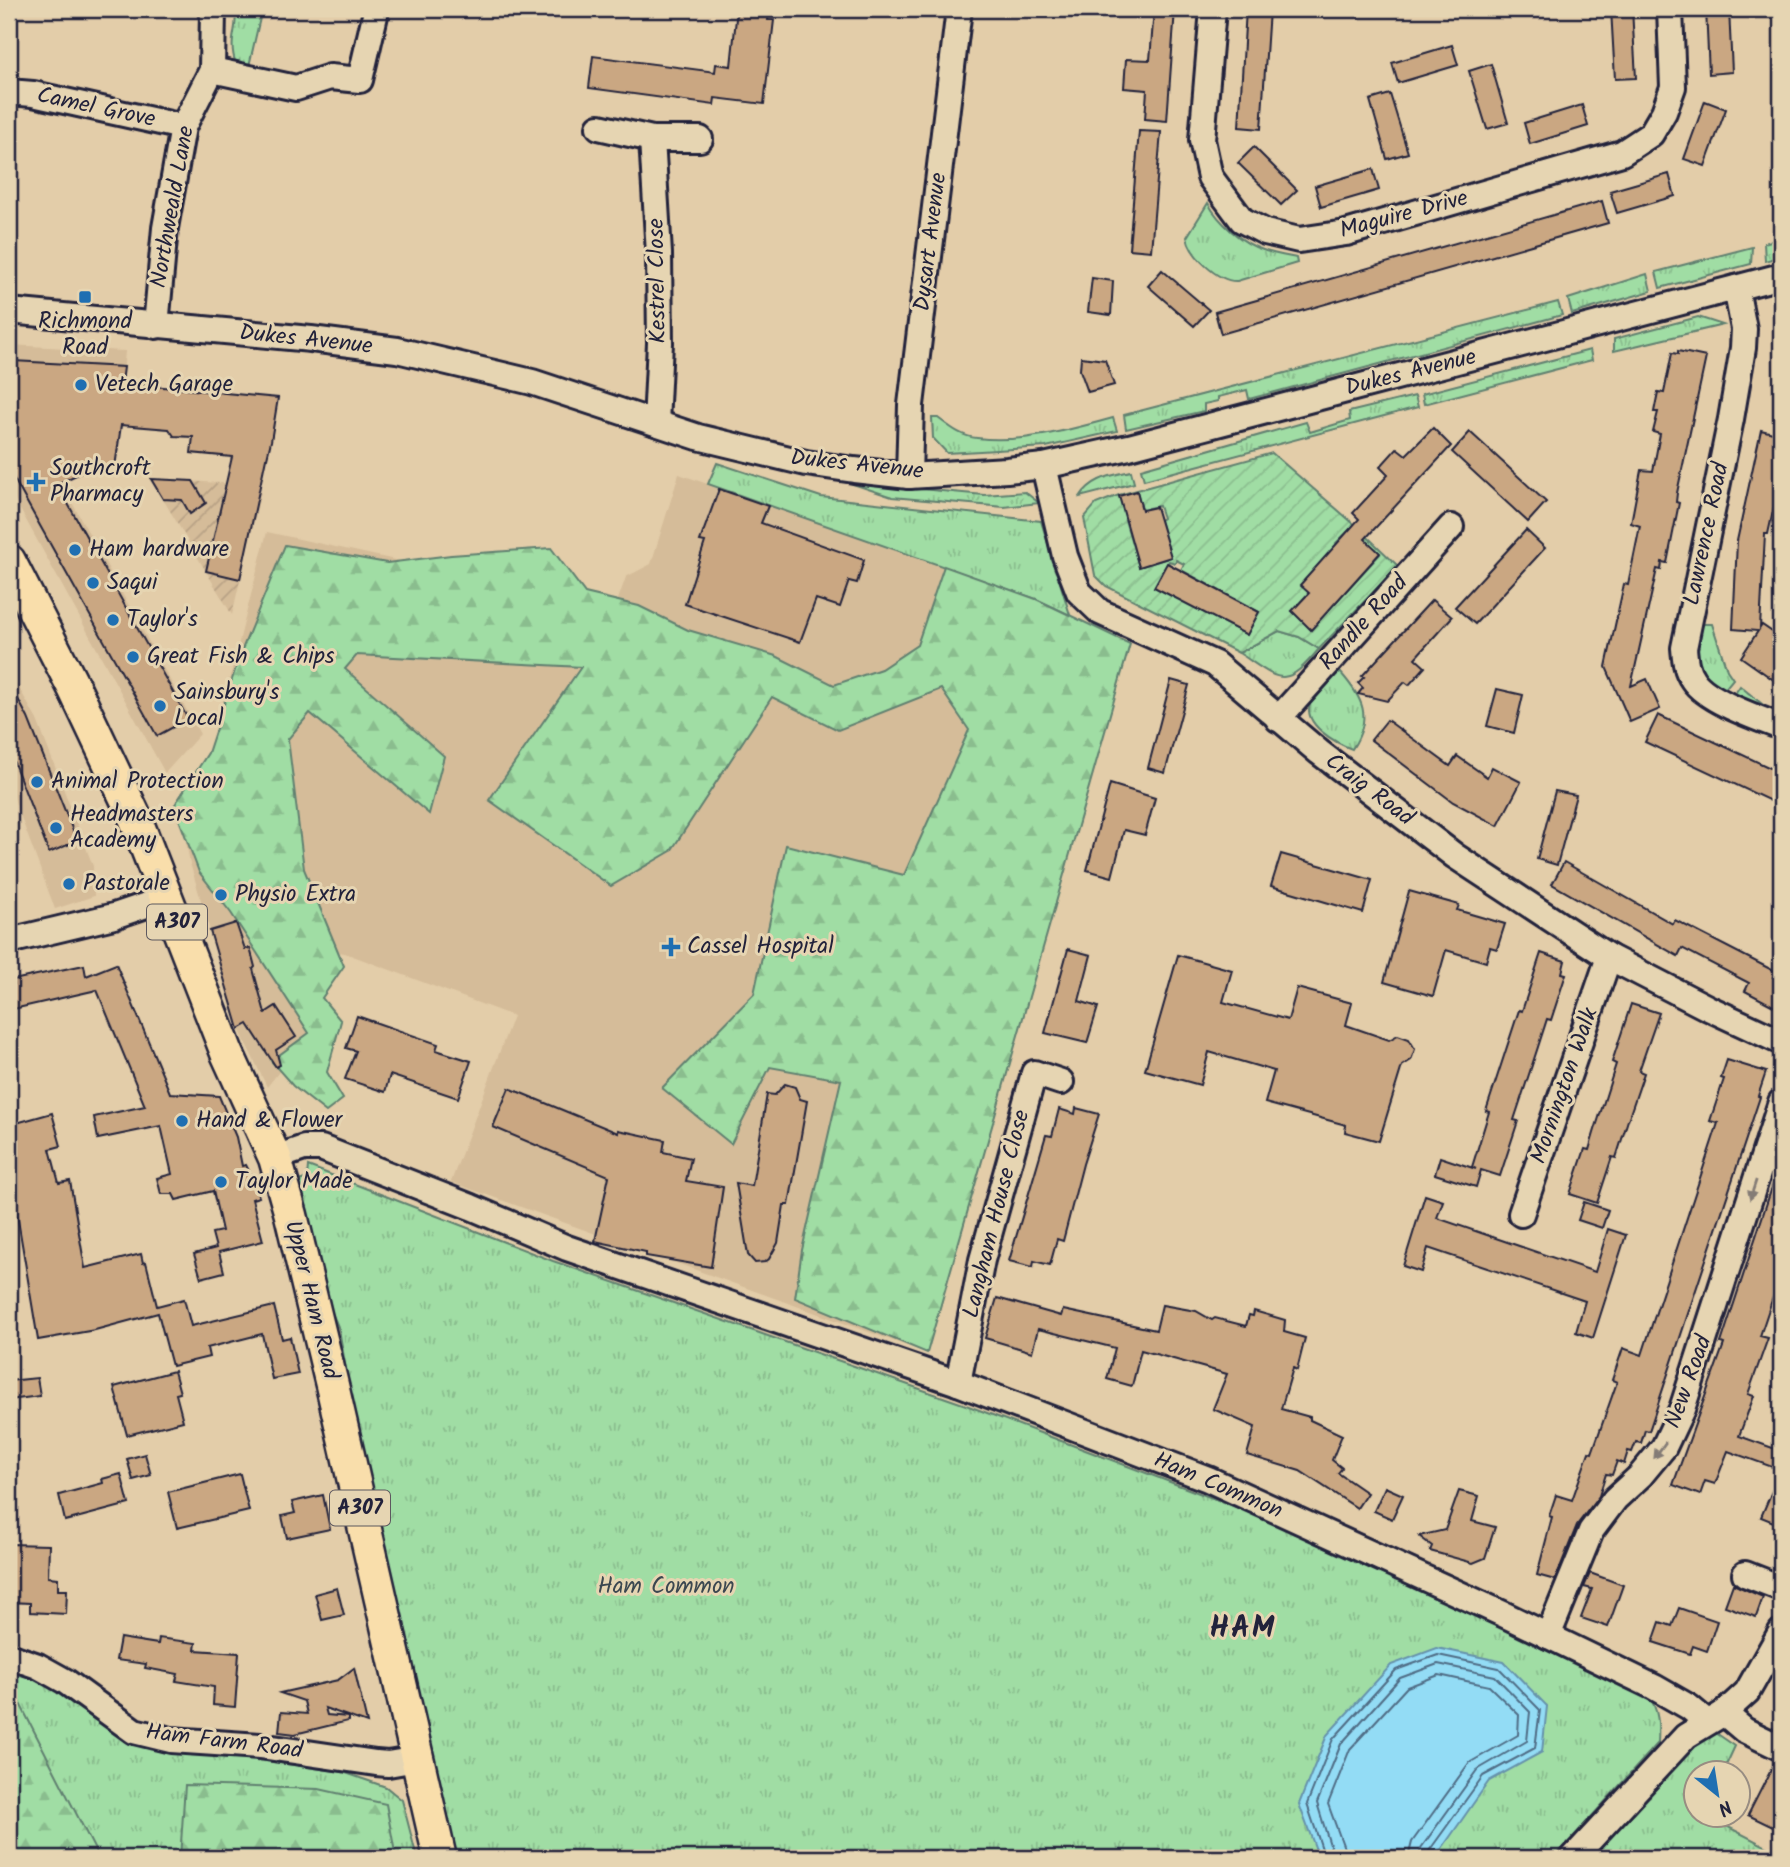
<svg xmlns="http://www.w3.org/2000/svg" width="1790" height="1867" font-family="Kalam,sans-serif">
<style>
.built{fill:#d5bc99}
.industrial{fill:url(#industrial-furrows)}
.grass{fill:url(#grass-tufts);stroke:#618070;stroke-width:2}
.forest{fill:url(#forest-firs);stroke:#618070;stroke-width:2}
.garden{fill:url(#garden-furrows);stroke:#618070;stroke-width:2;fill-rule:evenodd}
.water{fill:#93dcf5;stroke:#6692ab;stroke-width:2}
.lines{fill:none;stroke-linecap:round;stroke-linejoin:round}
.shore{stroke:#4f6c85;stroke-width:2}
.building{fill:#caa782;stroke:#22223b;stroke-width:2}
.minor-casing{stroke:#22223b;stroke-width:30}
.major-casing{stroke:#22223b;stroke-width:37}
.minor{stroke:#e6d5b2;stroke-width:24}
.major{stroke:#f9deab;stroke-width:32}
.oneway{fill:#847c76}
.poi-dot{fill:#1f6fb2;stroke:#e6d5b2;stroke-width:2.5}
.labels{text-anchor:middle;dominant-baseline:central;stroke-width:6;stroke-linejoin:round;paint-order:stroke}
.shield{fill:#e6d5b2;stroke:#5d585f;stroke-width:2}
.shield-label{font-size:21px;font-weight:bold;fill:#22223b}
.street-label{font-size:23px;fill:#22223b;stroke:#e6d5b2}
.poi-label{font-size:23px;fill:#22223b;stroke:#e6d5b2;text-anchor:start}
.park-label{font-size:23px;fill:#3b4750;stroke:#e6d5b2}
.district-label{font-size:30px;font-weight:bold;letter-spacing:2px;fill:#22223b;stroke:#e6d5b2}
</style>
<defs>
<pattern id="industrial-furrows" width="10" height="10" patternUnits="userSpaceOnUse" patternTransform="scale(1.75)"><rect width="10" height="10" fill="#d5bc99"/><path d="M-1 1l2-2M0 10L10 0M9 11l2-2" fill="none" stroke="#b7a185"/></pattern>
<pattern id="grass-tufts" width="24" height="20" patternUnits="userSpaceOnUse" patternTransform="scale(1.75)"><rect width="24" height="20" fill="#a0dda4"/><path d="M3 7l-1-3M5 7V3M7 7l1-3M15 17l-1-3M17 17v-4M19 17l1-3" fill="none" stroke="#8abd8e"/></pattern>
<pattern id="forest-firs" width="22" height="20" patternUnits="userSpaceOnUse" patternTransform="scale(1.75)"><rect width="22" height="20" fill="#a0dda4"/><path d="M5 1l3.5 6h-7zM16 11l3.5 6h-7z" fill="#8abd8e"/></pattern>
<pattern id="garden-furrows" width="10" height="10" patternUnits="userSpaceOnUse" patternTransform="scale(1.75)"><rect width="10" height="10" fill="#a0dda4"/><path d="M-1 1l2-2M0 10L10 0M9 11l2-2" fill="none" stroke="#8abd8e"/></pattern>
</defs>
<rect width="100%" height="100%" fill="#e3cda9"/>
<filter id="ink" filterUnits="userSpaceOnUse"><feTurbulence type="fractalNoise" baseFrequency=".0143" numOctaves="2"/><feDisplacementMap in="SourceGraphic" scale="14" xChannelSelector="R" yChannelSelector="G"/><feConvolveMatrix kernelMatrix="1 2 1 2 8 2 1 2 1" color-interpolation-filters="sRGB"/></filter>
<g filter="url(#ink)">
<g class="built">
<polygon points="9,345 125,351 120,410 19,407 200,734 165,773 9,489"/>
<polygon points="679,474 1036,599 1130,644 927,1353 451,1182 513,1016 345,953 255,941 311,1031 267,1087 239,1029 190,863 186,842 196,837 181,800 214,740 267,532 615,608 626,577 651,564"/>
<polygon points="9,670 37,720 93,866 94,896 55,909 9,785"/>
</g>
<polygon class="industrial" points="151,479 256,485 256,490 261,491 232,615"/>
<g class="grass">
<path d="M235,9H262L249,66L236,64C227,39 239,30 235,9Z"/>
<path d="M1208,203C1219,223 1242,243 1263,250C1274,254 1286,256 1296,258L1297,263L1237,281C1218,282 1190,255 1187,237Z"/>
<polygon points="1781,238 1781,256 1765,261 1764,243"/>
<polygon points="1752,247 1751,264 1660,288 1656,272"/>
<polygon points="1647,274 1651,291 1572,314 1568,299"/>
<polygon points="1558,302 1562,315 1249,399 1247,390 1218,397 1218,401 1204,404 1204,411 1126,429 1124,415"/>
<polygon points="1698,317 1723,325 1614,351 1614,339"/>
<polygon points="1590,350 1592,360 1424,404 1422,394"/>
<polygon points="1415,396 1418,407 1144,480 1141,469 1306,422 1310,432 1350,420 1349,412"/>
<path d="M932,418H938C950,427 962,437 977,438C1020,444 1073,429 1113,418L1117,431L1046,447L947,453L933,438Z"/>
<polygon points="717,463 821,497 1041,521 1070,615 1036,599 708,484"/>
<path d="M1131,471L1134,483L1080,497C1092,478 1110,476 1131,471Z"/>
<polygon points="847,482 984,495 1025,492 1039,503 1004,507 892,497"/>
<path d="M1699,624H1712L1727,670L1733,679L1724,690C1695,673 1692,657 1699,624Z"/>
<path d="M1279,631L1299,637L1319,649C1284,691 1280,680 1239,653Z"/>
<path d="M1340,672C1363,698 1373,717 1352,749C1336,743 1303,725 1310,704C1312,699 1317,695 1320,691C1327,684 1332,676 1340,672Z"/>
<polygon points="1740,686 1772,712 1734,695"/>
<path d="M308,1166L553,1261L966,1405L1260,1516L1477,1614L1648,1695C1659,1710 1659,1725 1658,1743L1554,1858H451L376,1542L339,1329L332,1313L299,1181L307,1178Z"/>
<polygon points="9,1667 47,1684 110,1728 196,1751 343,1772 386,1787 402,1800 417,1858 9,1858"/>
<polygon points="1716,1733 1735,1746 1723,1772 1696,1772 1696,1814 1705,1815 1781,1854 1781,1858 1586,1858 1642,1795 1704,1737"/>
</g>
<g class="forest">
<polygon points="285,545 387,563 451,555 551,548 585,593 639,606 688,630 776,656 834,685 881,669 917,645 944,566 1036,599 1130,644 927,1353 795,1298 802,1250 841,1080 770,1067 731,1144 662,1088 754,994 786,845 904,875 969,730 941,689 838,730 772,697 671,851 611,886 489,800 581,667 357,655 345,669 444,756 429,814 310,713 288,739 304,869 344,966 322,998 341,1021 327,1072 343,1099 326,1112 293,1086 271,1061 309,1033 231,913 199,872 174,806 208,753 241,652"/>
<polygon points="9,1682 99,1858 9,1858"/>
<polygon points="185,1785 319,1789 386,1804 396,1858 180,1858"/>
</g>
<path class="garden" d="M1272,453L1354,524L1398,566L1319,649L1299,637L1279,631L1239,653L1106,586L1095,575L1084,518L1096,504L1119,495ZM1137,491L1142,510L1125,514L1119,496ZM1159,506L1163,518L1160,520L1171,557L1139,567L1125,520L1148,512V508ZM1350,529L1380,554L1311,629L1292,611L1346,552L1336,543ZM1176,560L1184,564L1181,570L1259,612L1247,635L1155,587L1169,561L1175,563Z"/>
<polygon class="water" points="1437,1648 1504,1662 1547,1706 1542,1752 1489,1781 1438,1854 1429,1858 1319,1858 1299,1804 1327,1735 1391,1665"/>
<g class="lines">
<g class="shore">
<polyline points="1325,1858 1307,1804 1333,1739 1396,1670 1438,1655 1499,1668 1540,1710 1535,1748 1483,1776 1429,1851 1427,1858"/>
<polyline points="1334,1858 1317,1803 1341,1744 1400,1678 1438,1664 1495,1676 1530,1712 1527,1741 1477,1770 1421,1848 1419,1858"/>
<polyline points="1345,1858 1344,1848 1328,1804 1350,1749 1407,1687 1439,1675 1489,1686 1519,1715 1518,1735 1469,1763 1412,1842 1408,1858"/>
</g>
</g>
<g class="building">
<polygon points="737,9 769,9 768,20 774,20 764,104 715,98 714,105 589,88 593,56 715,72 716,64 731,66"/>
<polygon points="1154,9 1175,9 1167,121 1145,119 1147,90 1124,88 1126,59 1150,60"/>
<polygon points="1246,9 1269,10 1261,129 1239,127"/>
<polygon points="1611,9 1632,9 1636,78 1615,79"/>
<polygon points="1706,9 1729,9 1732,72 1709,74"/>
<polygon points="1452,45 1458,65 1398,83 1392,63"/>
<polygon points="1491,64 1508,123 1487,129 1469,71"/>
<polygon points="1390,94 1408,153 1387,159 1370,100"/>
<polygon points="1705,101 1726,109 1705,166 1684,159"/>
<polygon points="1582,105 1588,126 1530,144 1524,123"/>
<polygon points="1139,131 1161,132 1151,251 1129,249"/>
<polygon points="1254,147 1297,190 1281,205 1238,163"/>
<polygon points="1373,169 1379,190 1321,207 1315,186"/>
<polygon points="1669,174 1675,196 1617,213 1610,191"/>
<polygon points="1602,201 1608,223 1221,334 1215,312"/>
<polygon points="1162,270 1209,310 1194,326 1148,286"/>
<polygon points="1092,278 1113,281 1111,315 1088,312"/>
<polygon points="1678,351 1706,357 1677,493 1676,502 1679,503 1667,563 1662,562 1661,570 1657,569 1631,686 1647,679 1660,709 1630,722 1606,667 1624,584 1628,585 1640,526 1631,523 1641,470 1653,471 1660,434 1653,432 1658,412 1654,412 1658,392 1664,393 1672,353 1678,354"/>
<polygon points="1081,357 1105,360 1114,385 1088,392 1080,370"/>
<polygon points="13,361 124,367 122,383 278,398 271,441 267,458 266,458 240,579 206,571 232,457 191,453 193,437 174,436 169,429 121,425 115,467 93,467 57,484 188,719 157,736 9,470 9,412"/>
<polygon points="1433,428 1451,446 1365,539 1380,553 1311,630 1292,611 1309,593 1300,585 1359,519 1353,513 1388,475 1380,467 1397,448 1406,455"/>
<polygon points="1761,430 1781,435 1781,475 1768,534 1765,534 1760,628 1762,625 1781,638 1781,685 1741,657 1758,631 1733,629 1737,541"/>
<polygon points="1470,432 1546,502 1528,522 1452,452"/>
<polygon points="151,479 193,481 206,503 190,514 182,500 163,499"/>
<polygon points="719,489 768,506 761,523 864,560 857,583 849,581 840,607 816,599 800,642 685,604 705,542 700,541"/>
<polygon points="1137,491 1142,510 1156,507 1171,557 1139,567 1119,496"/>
<polygon points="1526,530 1545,548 1475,624 1455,607"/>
<polygon points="1167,563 1259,612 1247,635 1154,587"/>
<polygon points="1432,600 1452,617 1415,658 1425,667 1409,685 1405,682 1387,701 1358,694 1363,688 1358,683 1364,677 1362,676"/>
<polygon points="1171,680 1189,685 1165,773 1148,768"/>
<polygon points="9,682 28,718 77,841 49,853 9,750"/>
<polygon points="1497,689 1523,695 1514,733 1487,726"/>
<polygon points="1658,715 1781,773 1781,806 1645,742"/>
<polygon points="1387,720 1450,766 1457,756 1487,777 1492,767 1521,782 1498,826 1453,802 1371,740"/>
<polygon points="1110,784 1155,798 1145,835 1124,830 1112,877 1087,870"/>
<polygon points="1555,791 1576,795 1557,865 1537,859"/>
<polygon points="1281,854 1372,880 1363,913 1271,886"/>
<polygon points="1564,862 1673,924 1675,920 1776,972 1773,977 1781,981 1781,1010 1745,991 1749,983 1682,948 1678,956 1552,884"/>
<polygon points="1409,891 1459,905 1457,910 1505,924 1497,949 1490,947 1486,962 1446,950 1433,996 1384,982"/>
<polygon points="236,923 245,949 250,948 255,967 253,969 265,1013 276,1006 296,1037 276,1050 280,1065 276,1067 248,1024 239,1029 210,931"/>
<polygon points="1068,949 1091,955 1079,1001 1098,1007 1087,1043 1045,1033"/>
<polygon points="1541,953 1565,961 1562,973 1566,974 1551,1020 1547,1019 1537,1050 1514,1120 1518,1121 1500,1176 1481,1170 1476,1187 1435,1174 1440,1157 1476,1169 1472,1167 1489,1112 1486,1111 1519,1010 1522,1011"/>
<polygon points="1178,955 1232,970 1223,1002 1288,1020 1297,988 1352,1003 1346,1025 1389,1040 1398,1035 1409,1039 1415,1049 1411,1060 1402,1066 1379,1141 1345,1132 1346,1125 1265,1103 1274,1071 1209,1052 1200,1085 1145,1070"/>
<polygon points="116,964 170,1093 219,1096 236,1137 242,1166 246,1165 254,1181 259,1197 252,1199 263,1241 219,1252 224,1272 201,1278 194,1254 216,1248 212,1233 222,1231 213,1191 176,1200 173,1194 161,1194 157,1178 172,1174 161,1126 98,1139 94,1117 145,1106 97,990 9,1010 9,986 14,984 13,980 84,965 86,976"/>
<polygon points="1631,1004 1659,1013 1639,1071 1644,1073 1628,1120 1616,1158 1612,1157 1597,1203 1570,1194 1585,1149 1589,1150 1594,1133 1616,1064 1612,1062"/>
<polygon points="357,1016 438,1044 436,1050 471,1061 458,1098 390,1075 385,1092 345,1079 356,1051 346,1048"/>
<polygon points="1727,1060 1766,1072 1758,1096 1760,1097 1649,1431 1645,1430 1641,1443 1636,1442 1632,1452 1628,1451 1624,1464 1617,1461 1612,1475 1606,1474 1599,1496 1577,1525 1555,1580 1537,1575 1552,1517 1549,1516 1556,1495 1572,1500 1589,1452 1592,1453 1617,1382 1612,1380 1623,1348 1642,1355 1718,1123 1710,1121 1724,1079 1721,1078"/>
<polygon points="785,1084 795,1087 800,1099 807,1101 789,1205 784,1205 778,1243 769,1259 765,1262 755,1263 748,1255 736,1183 752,1186 767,1094 775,1095"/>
<polygon points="509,1088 618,1133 618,1130 665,1140 663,1152 691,1158 686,1181 723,1187 711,1267 646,1256 646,1252 595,1241 609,1176 493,1127"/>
<polygon points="1076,1108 1099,1114 1083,1164 1063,1241 1057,1239 1050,1265 1034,1261 1033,1267 1009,1261 1046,1135 1052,1136 1059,1109 1075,1114"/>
<polygon points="52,1113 61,1146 50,1149 59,1183 70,1181 85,1268 141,1254 143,1263 146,1262 157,1306 184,1299 191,1326 274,1306 282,1339 290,1337 298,1374 272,1379 262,1334 207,1348 209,1357 172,1366 158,1313 95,1330 38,1340 9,1166 9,1125"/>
<polygon points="1777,1172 1781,1173 1781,1273 1760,1336 1768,1338 1748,1394 1754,1396 1739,1436 1781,1451 1781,1525 1761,1517 1781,1470 1728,1451 1715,1484 1705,1481 1700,1495 1673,1485 1724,1344 1721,1343"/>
<polygon points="1425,1195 1443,1201 1437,1218 1595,1272 1608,1229 1626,1235 1593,1338 1576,1332 1585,1301 1428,1248 1421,1272 1403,1266"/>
<polygon points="1584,1202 1608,1210 1602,1228 1578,1220"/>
<polygon points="997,1298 1061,1316 1063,1310 1156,1330 1162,1305 1196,1311 1212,1320 1215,1318 1246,1326 1249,1315 1253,1316 1254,1311 1285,1320 1284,1332 1305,1338 1297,1370 1293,1368 1281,1409 1310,1417 1310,1420 1342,1435 1332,1460 1342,1468 1338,1473 1367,1493 1357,1508 1300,1471 1247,1455 1255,1427 1213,1409 1227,1374 1141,1350 1132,1386 1107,1379 1115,1348 1038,1329 1032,1352 985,1338"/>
<polygon points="174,1371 180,1393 176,1394 183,1421 127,1435 114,1387"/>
<polygon points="37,1378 40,1396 9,1400 9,1381"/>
<polygon points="145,1454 151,1475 133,1480 127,1459"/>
<polygon points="121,1474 129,1504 65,1521 59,1495 103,1483 102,1479"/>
<polygon points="240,1474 249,1511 177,1528 168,1492"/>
<polygon points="1385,1487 1403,1495 1392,1519 1374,1511"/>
<polygon points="1459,1491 1479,1496 1472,1521 1495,1527 1485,1558 1473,1563 1430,1551 1432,1546 1419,1536 1445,1530"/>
<polygon points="323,1495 330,1529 287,1538 282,1516 295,1513 292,1502"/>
<polygon points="9,1544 49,1545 48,1577 58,1578 58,1590 67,1590 66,1614 30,1612 30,1603 9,1602"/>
<polygon points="1590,1573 1623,1585 1608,1627 1581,1618 1592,1589 1584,1587"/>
<polygon points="1733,1584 1763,1597 1756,1617 1725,1606"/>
<polygon points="337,1588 344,1615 322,1620 315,1594"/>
<polygon points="1679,1608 1717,1621 1707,1651 1693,1646 1690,1654 1653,1642 1660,1622 1672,1626"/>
<polygon points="120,1638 158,1644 159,1638 196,1643 195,1650 239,1653 235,1707 213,1705 214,1687 176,1681 178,1674 145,1668 146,1664 116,1660"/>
<polygon points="354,1668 367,1723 325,1708 327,1715 348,1717 348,1721 295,1734 279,1732 281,1712 307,1714 304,1701 280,1693 338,1680"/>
<polygon points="1775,1762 1781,1763 1781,1831 1748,1815"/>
</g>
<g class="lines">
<defs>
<g id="minor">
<polyline points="1213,9 1202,140 1210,177 1242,220 1265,232 1299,240 1346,233 1622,153 1651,134 1664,112 1673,87 1670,9"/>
<polyline points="212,70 296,88 330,77 360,80 376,11"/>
<polyline points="9,92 33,94 183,127"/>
<polyline points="599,127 652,139 700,139"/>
<polyline points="652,139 659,254 660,343 656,423"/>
<path d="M1736,288L1744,329L1743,348L1731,419L1684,648C1685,660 1686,670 1693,680C1707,701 1758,718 1781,727"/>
<polyline points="9,311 311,339 397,350 532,382 698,437 806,463 854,470 909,476 1007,470 1044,466 1129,447 1781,276"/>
<polyline points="156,326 165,228 183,127 212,70 213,9"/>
<polyline points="1044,466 1065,556 1079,592 1100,612 1215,664 1319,752 1455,856 1609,957 1706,1007 1781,1042"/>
<polyline points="909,476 911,405 959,9"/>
<polyline points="1278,719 1451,527"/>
<polyline points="9,941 114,916 167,898"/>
<polyline points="275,1158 304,1148 321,1148 471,1207 567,1248 958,1383 1208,1479 1503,1614 1654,1687 1689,1707 1707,1722"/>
<polyline points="1521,1214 1609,957"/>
<polyline points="958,1383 982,1260 1034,1073 1061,1082"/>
<polyline points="1745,1574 1781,1588"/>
<polyline points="1548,1636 1591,1531 1615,1499 1640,1476 1664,1447 1682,1409 1781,1102"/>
<polyline points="9,1656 38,1666 65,1681 134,1731 171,1740 260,1746 376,1763 388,1764 417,1759"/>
<polyline points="1724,1713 1744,1730 1781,1748"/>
<polyline points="1573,1858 1686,1736 1724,1713 1747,1692 1781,1632"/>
</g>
<polyline id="major" points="9,561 74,688 134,815 227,1053 275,1158 291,1215 332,1385 440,1858"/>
</defs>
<use href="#minor" class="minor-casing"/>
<use href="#major" class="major-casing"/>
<use href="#minor" class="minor"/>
<use href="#major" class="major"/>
</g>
<defs><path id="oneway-solid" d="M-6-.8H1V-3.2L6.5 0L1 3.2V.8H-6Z" transform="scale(1.75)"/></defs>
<g class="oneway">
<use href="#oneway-solid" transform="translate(1753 1190) rotate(108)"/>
<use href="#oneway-solid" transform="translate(1660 1450) rotate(126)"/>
</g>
</g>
<g class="poi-dot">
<rect x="78" y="290" width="14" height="14" rx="3.5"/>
<circle cx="81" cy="385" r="7"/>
<path d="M32.5 471.5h7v7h7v7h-7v7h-7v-7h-7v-7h7z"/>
<circle cx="75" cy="550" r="7"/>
<circle cx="93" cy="583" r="7"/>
<circle cx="113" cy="620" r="7"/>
<circle cx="133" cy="657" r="7"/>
<circle cx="160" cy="706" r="7"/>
<circle cx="37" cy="782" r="7"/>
<circle cx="56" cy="828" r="7"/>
<circle cx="69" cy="884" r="7"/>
<circle cx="221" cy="895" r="7"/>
<path d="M667.5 936.5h7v7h7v7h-7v7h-7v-7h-7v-7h7z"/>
<circle cx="182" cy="1121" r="7"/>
<circle cx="221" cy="1182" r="7"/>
</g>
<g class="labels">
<g class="shield">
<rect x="147" y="904.5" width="60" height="35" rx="5"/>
<rect x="330" y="1490.5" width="60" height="35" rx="5"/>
</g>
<g class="shield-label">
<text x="177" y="922">A307</text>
<text x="360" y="1508">A307</text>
</g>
<g class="street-label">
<text transform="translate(96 108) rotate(12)">Camel Grove</text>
<text transform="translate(173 207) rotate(-80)">Northweald Lane</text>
<text transform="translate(1404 215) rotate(-15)">Maguire Drive</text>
<text transform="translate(931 242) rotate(-83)">Dysart Avenue</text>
<text transform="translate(658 281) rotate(-91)">Kestrel Close</text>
<text transform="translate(306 340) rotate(6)">Dukes Avenue</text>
<text transform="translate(1411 373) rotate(-14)">Dukes Avenue</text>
<text transform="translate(857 465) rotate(6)">Dukes Avenue</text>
<text transform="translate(1707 534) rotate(-78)">Lawrence Road</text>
<text transform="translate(1364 623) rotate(-48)">Randle Road</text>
<text transform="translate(1369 790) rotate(37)">Craig Road</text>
<text transform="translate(1565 1086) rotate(-71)">Mornington Walk</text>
<text transform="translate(997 1214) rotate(-76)">Langham House Close</text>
<text transform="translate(311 1300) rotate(76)">Upper Ham Road</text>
<text transform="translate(1689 1382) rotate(-70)">New Road</text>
<text transform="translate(1218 1486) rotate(23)">Ham Common</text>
<text transform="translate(224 1742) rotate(7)">Ham Farm Road</text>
</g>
<g class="poi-label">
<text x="85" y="322" text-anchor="middle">Richmond<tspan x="85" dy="26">Road</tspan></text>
<text x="95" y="385">Vetech Garage</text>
<text x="50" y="469">Southcroft<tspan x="50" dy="26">Pharmacy</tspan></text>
<text x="89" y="550">Ham hardware</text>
<text x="107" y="583">Saqui</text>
<text x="127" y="620">Taylor's</text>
<text x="147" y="657">Great Fish &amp; Chips</text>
<text x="174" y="693">Sainsbury's<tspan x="174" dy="26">Local</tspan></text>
<text x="51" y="782">Animal Protection</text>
<text x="70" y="815">Headmasters<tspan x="70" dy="26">Academy</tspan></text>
<text x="83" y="884">Pastorale</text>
<text x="235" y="895">Physio Extra</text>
<text x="687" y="947">Cassel Hospital</text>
<text x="196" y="1121">Hand &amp; Flower</text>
<text x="235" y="1182">Taylor Made</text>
</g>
<g class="park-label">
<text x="666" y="1587">Ham Common</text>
</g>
<g class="district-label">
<text x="1243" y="1629">HAM</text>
</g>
</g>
<rect width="1790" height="1867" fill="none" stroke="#e6d5b2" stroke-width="35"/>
<rect x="18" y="18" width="1755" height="1832" fill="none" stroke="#22223b" stroke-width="2.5" filter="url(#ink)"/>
<g transform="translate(1717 1794) rotate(150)"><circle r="33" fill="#e6d5b2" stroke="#988d82" stroke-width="2"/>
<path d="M0-5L12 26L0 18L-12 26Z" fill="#1f6fb2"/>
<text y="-10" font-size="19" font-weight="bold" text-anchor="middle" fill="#22223b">N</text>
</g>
</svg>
